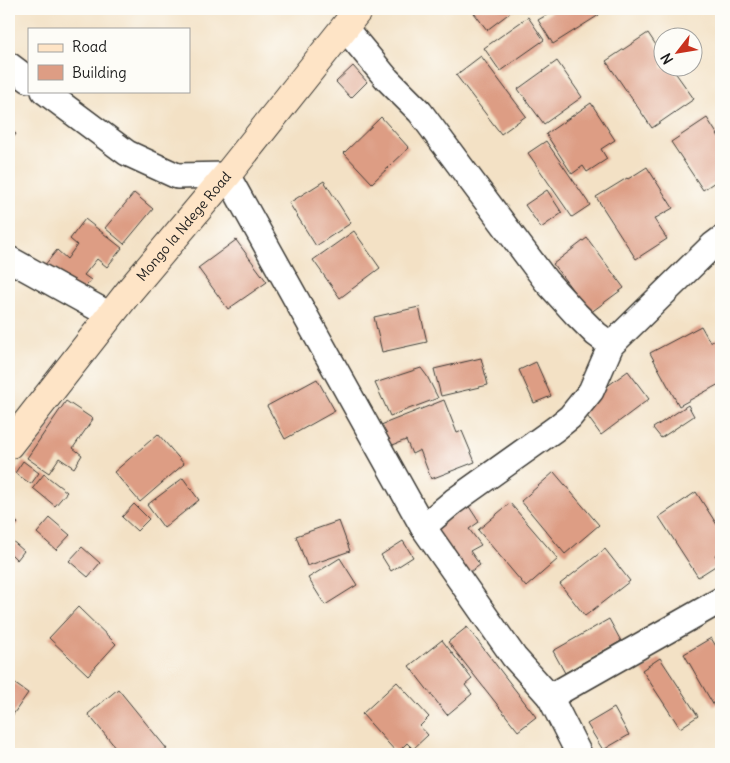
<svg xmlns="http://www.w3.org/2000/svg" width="730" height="763" font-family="Delius,sans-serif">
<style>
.building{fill:#dd9d84}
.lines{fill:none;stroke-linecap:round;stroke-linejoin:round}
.street-casing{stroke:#3c3a35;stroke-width:28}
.secondary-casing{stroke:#3c3a35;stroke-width:30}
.street{stroke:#fff;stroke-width:25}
.secondary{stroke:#fee4c6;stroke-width:28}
.labels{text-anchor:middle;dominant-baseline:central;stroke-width:4;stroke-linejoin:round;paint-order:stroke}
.street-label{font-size:14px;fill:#1c1c1c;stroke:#fdfcf7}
</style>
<rect width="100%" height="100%" fill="#fdfcf7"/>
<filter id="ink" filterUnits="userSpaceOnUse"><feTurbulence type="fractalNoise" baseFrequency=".02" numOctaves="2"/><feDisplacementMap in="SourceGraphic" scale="10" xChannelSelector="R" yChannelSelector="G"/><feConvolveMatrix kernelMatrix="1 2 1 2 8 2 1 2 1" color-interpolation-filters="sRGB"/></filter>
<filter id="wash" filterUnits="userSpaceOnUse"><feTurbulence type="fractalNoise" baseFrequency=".0096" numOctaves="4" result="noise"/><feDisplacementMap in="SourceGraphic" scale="20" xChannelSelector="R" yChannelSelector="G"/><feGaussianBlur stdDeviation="1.12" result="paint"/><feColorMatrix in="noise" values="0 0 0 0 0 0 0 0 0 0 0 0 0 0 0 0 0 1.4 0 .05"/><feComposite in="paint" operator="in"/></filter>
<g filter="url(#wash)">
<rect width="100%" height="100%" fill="#f3e1c5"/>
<g id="blocks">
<g class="building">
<polygon points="471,9 515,9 487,30"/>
<polygon points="557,9 595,9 599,15 553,44 538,20"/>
<polygon points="528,17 544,40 500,71 484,48"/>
<polygon points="648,33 662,54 662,68 672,68 694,99 652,128 606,61"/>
<polygon points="481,56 526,116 501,134 456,75"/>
<polygon points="557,61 582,97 544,124 518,89"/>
<polygon points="353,66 367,82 351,98 336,82"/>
<polygon points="591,103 615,140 601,149 607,159 587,172 583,166 572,174 546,134"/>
<polygon points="381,117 409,148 372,183 344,153"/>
<polygon points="707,118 721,140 721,178 703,190 671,142"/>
<polygon points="9,128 16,134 9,143"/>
<polygon points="546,141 590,205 572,217 528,153"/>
<polygon points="647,167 673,208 654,219 667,239 636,259 596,197 627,178 628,179"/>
<polygon points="324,181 351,223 316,246 289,203"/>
<polygon points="547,190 562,213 541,228 525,205"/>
<polygon points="134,193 153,209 124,244 105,228"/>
<polygon points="85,219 122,248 107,267 97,259 84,275 91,280 80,294 44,266 57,250 67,259 77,245 70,239"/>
<polygon points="354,231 380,268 340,298 313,260"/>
<polygon points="587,238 624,288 590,313 553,264"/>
<polygon points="236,240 267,282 228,309 198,268"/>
<polygon points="419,307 427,342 382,352 374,317"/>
<polygon points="701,326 710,342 721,336 721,383 679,406 650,353"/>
<polygon points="481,358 488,385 441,396 434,369"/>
<polygon points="536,362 551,396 534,403 519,370"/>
<polygon points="421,368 427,376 438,398 390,416 375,383"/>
<polygon points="628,371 649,399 601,435 580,406"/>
<polygon points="317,379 335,411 285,439 267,406"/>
<polygon points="444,400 457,433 462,431 475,462 431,479 420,450 412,454 406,440 390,446 381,425"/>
<polygon points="66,401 93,419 73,448 82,455 74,468 59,458 49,473 27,458"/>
<polygon points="688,405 694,416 661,438 653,428"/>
<polygon points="158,434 184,464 140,502 114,472"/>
<polygon points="23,461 39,473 31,484 15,473"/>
<polygon points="554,472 599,525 565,554 521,501"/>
<polygon points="44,474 67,492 55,506 33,488"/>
<polygon points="183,478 199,500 164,528 147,505"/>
<polygon points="696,492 721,531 721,550 715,555 720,563 698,577 659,517"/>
<polygon points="510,503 558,559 526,587 478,530"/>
<polygon points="134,504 149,519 137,531 122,517"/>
<polygon points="468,505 479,522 469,529 481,545 470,551 480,565 464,576 432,529"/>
<polygon points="9,515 18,523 9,533"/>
<polygon points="50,518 70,535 56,550 37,533"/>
<polygon points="339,521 350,551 307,566 296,536"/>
<polygon points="9,538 24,551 17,560 9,552"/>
<polygon points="403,541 413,557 391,571 381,555"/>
<polygon points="82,547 100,563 88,577 69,561"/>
<polygon points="605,549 630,581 585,616 560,584"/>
<polygon points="340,558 357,585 325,605 308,578"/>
<polygon points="78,607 116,644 88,675 49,638"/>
<polygon points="609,619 621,641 565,673 553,651"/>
<polygon points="467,627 536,717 518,731 448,642"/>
<polygon points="711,638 719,651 721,650 721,702 714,706 684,654"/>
<polygon points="442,640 472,679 465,685 472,694 447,715 409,666"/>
<polygon points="660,658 698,716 680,728 642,670"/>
<polygon points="11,681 28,693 12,716 9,713 9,684"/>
<polygon points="397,682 429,717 420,726 428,735 413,749 407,743 397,753 362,714"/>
<polygon points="118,689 167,749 160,754 121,754 88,714"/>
<polygon points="614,708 629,735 603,750 587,724"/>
</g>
</g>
</g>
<g filter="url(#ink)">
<use href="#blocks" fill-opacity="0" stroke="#3c3a35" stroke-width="1"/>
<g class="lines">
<defs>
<g id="street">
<polyline points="344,27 387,79 420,112 546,281 576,314 596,334 611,345"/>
<polyline points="9,65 29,80"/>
<polyline points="44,91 127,153 177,176 227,175 423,527 514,657 550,697 579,754"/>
<polyline points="9,259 110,315"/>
<polyline points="423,527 454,501 555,429 570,417 591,391 611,345 713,245 721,239"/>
<polyline points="550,697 721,600"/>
</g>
<g id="secondary">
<path id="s1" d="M9,445L131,289L227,175L359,9"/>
</g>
</defs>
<use href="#street" class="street-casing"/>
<use href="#secondary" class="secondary-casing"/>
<use href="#street" class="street"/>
<use href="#secondary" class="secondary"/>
</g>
</g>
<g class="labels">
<g class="street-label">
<text stroke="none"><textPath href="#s1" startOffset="280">Mongo la Ndege Road</textPath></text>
</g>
</g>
<rect width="730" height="763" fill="none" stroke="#fdfcf7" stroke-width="30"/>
<rect x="28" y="28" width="162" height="65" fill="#fdfcf7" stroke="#a3a29f"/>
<rect x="38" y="44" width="25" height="8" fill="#fee4c6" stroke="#a3a29f"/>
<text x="72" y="52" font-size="15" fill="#1c1c1c">Road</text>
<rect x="38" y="65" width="25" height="15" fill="#dd9d84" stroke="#a3a29f"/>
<text x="72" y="78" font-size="15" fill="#1c1c1c">Building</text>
<g transform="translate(678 52) rotate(239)"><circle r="24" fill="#fdfcf7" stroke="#a3a29f"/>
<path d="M0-4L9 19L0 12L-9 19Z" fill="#c8321e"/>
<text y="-8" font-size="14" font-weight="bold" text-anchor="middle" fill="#1c1c1c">N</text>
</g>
</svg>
